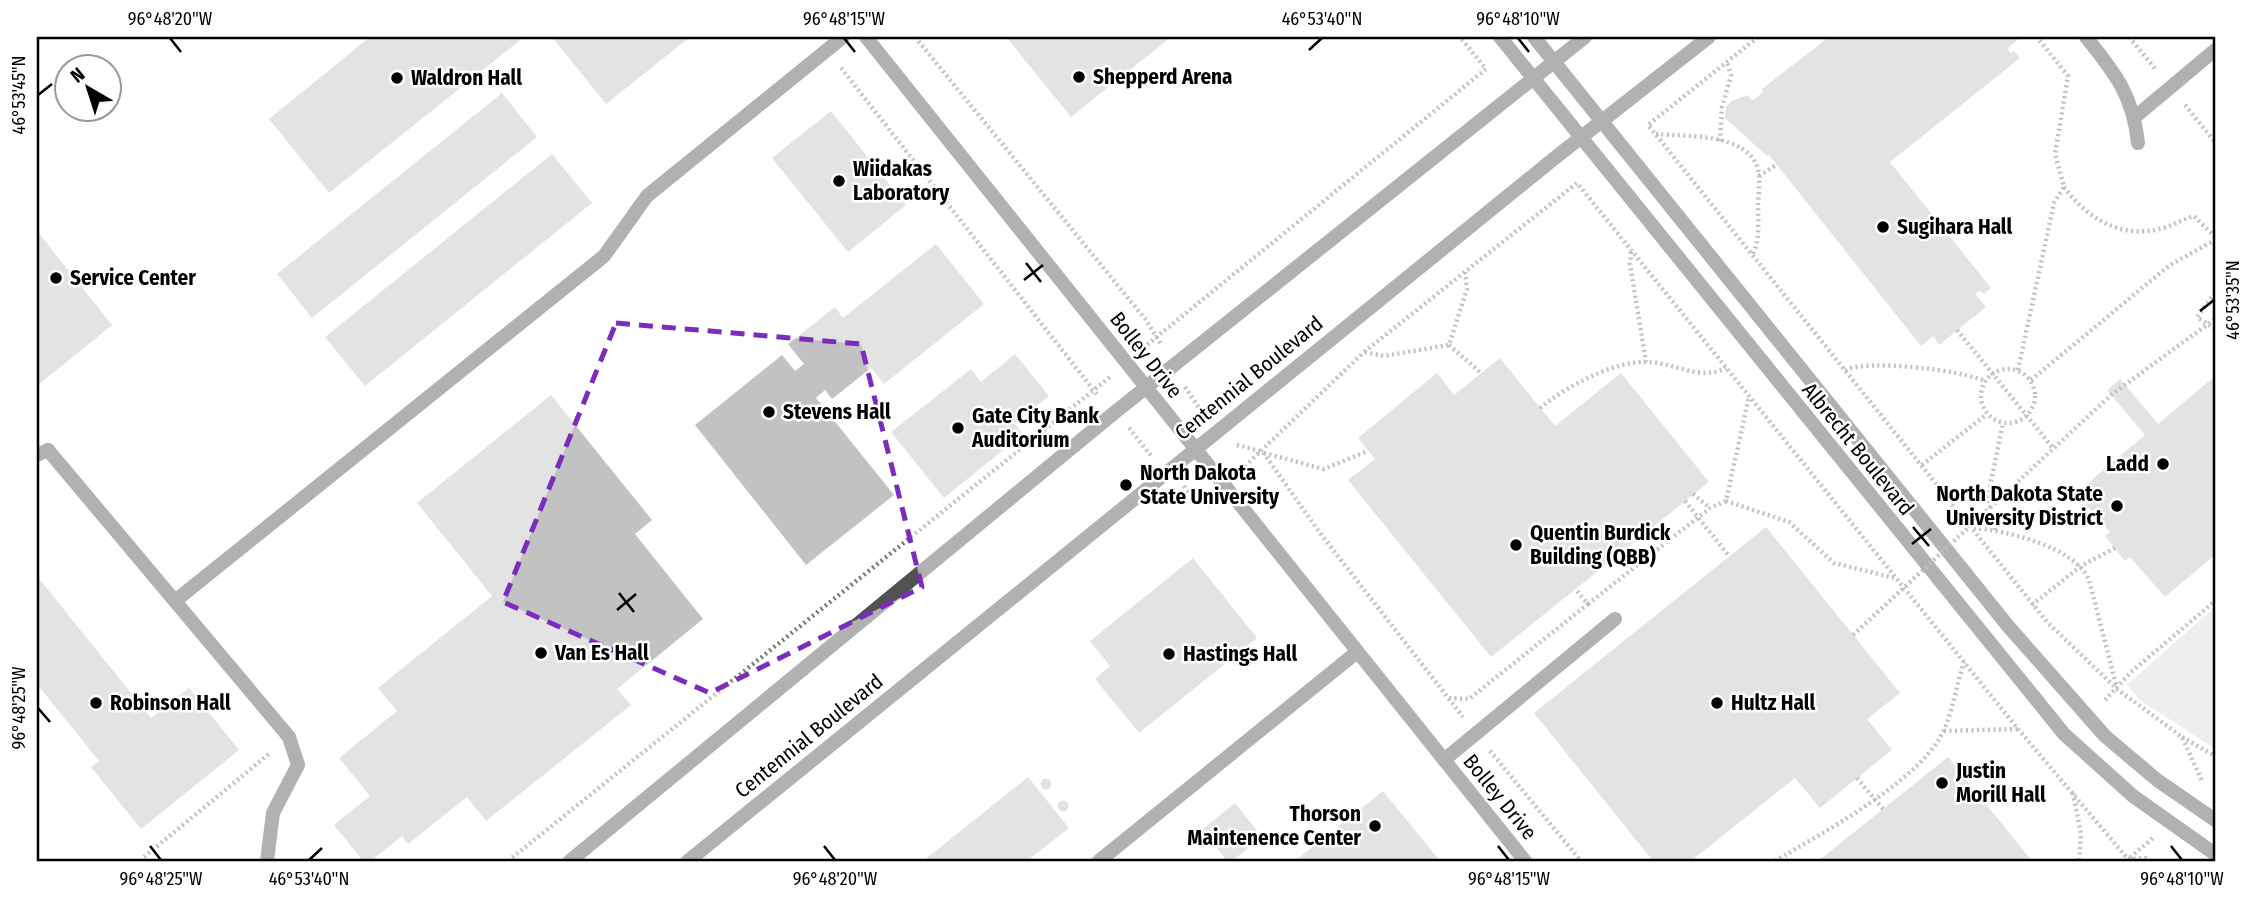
<svg xmlns="http://www.w3.org/2000/svg" width="2252" height="898" font-family="'Fira Sans Condensed',sans-serif">
<style>
.green{fill:#d9d9d9}
.building{fill:#c2c2c2}
.lines{fill:none;stroke-linecap:round;stroke-linejoin:round}
.path{stroke:#747474;stroke-width:4.5;stroke-dasharray:2 3.5;stroke-linecap:butt}
.service{stroke:#525252;stroke-width:14}
.minor{stroke:#525252;stroke-width:14}
.path-bridge{stroke:#747474;stroke-width:4.5;stroke-dasharray:2 3.5;stroke-linecap:butt}
.marked{fill:none;stroke:#7b2cbf;stroke-width:5;stroke-dasharray:14 9;stroke-linejoin:round}
.ticks{fill:none;stroke:#000;stroke-width:2.5}
.poi-dot{fill:#000;stroke:#fff;stroke-width:2.5}
.labels{text-anchor:middle;dominant-baseline:central;stroke-width:5;stroke-linejoin:round;paint-order:stroke}
.poi-label{font-size:21px;font-weight:bold;fill:#000;stroke:#fff;text-anchor:start}
.street-label{font-size:21px;fill:#000;stroke:#fff}
.neatline{fill:none;stroke:#000;stroke-width:2.5}
.ticks-label{font-size:18px;text-anchor:middle;fill:#000}
</style>
<rect width="100%" height="100%" fill="#fff"/>
<polygon class="green" points="2215,607 2215,749 2140,700 2127,685"/>
<g class="building">
<polygon points="370,37 524,37 329,193 269,119"/>
<polygon points="552,37 690,37 606,104"/>
<polygon points="1006,37 1171,37 1071,117"/>
<polygon points="1829,37 2021,37 2007,49 2011,53 2014,51 2020,58 1890,162 1991,288 1984,294 1980,290 1975,294 1986,307 1939,345 1933,336 1921,346 1769,155 1767,156 1725,118 1726,107 1731,101 1748,95 1752,101 1763,92 1762,89"/>
<polygon points="502,93 537,137 312,318 277,274"/>
<polygon points="831,111 906,205 848,252 772,158"/>
<polygon points="552,154 592,203 365,386 325,337"/>
<polygon points="37,231 112,325 37,386"/>
<polygon points="936,244 984,304 884,384 871,368 832,399 825,390 816,398 894,495 806,565 695,425 782,355 795,371 804,364 788,344 835,307 843,318"/>
<polygon points="1015,354 1049,396 1014,423 1023,434 944,498 891,432 971,369 981,382"/>
<polygon points="1500,358 1555,426 1621,373 1709,482 1491,657 1348,480 1375,459 1358,438 1437,373 1454,395"/>
<polygon points="2215,376 2215,555 2165,597 2130,557 2125,561 2105,536 2110,532 2076,493 2145,435 2107,390 2120,379 2158,424"/>
<polygon points="551,395 652,520 635,534 703,619 617,689 631,705 486,821 467,797 408,844 402,836 371,861 363,861 334,825 370,796 339,758 397,711 378,688 492,596 417,503"/>
<polygon points="1766,527 1900,693 1867,719 1892,750 1820,808 1795,778 1691,861 1653,861 1534,713"/>
<polygon points="1193,558 1257,638 1139,733 1095,679 1110,666 1090,641"/>
<polygon points="37,576 151,718 189,688 239,750 141,829 91,767 99,761 37,684"/>
<polygon points="1948,757 2032,861 1818,861"/>
<polygon points="1028,777 1069,828 1027,861 923,861"/>
<circle cx="1046" cy="784" r="5.5"/>
<polygon points="1383,791 1440,861 1295,861"/>
<circle cx="1063" cy="806" r="5.5"/>
<polygon points="1235,803 1262,837 1232,861 1227,861 1202,830"/>
</g>
<g class="lines">
<g class="path">
<polyline points="915,37 1146,320 1162,346"/>
<polyline points="1758,37 1648,125 2047,622 2117,689 2182,737 2202,781"/>
<polyline points="2129,37 2157,71"/>
<polyline points="841,68 1099,397"/>
<polyline points="2185,105 2215,142"/>
<path d="M1656,134C1686,137 1747,132 1758,169C1761,181 1758,195 1758,207C1758,222 1760,242 1752,255"/>
<polyline points="1720,141 1722,107 1731,75 1727,62"/>
<polyline points="1759,176 1776,165"/>
<path d="M2064,187C2087,219 2123,240 2163,228C2174,225 2183,219 2194,216L2215,237"/>
<polyline points="1631,252 1630,264 1646,362"/>
<polyline points="2215,293 2197,317 2215,329"/>
<polyline points="1449,345 1481,373"/>
<polyline points="1143,348 1486,69 1460,37"/>
<polyline points="1365,352 1384,356 1449,345 1467,289 1465,271"/>
<circle cx="2008" cy="396" r="27"/>
<path d="M1845,370C1869,359 1960,370 1985,381"/>
<polyline points="2018,370 2054,203 2064,187 2055,154 2068,76 2037,37"/>
<polyline points="2031,380 2170,265 2215,240"/>
<polyline points="1185,387 1203,414"/>
<path d="M1540,408C1566,387 1611,362 1645,362C1672,361 1699,382 1726,368"/>
<polyline points="1129,428 1152,457"/>
<polyline points="1237,445 1263,452 1320,533 1463,717"/>
<polyline points="1264,453 1324,469 1368,451"/>
<polyline points="1922,465 1987,414"/>
<polyline points="1241,470 1364,352 1577,183 2018,729 2128,859 2145,858 2151,861"/>
<polyline points="1184,486 1193,498 1210,506"/>
<polyline points="1693,494 1710,508"/>
<polyline points="1726,501 1789,522 1834,563 1895,578"/>
<path d="M1974,528C2008,531 2075,547 2089,580L2117,688"/>
<polyline points="1995,530 1988,496 2003,423"/>
<polyline points="1588,604 1710,508 1726,501 1749,397"/>
<polyline points="2032,605 2081,566 2115,548"/>
<polyline points="1449,698 1469,699 1588,604 1576,590"/>
<polyline points="2105,700 2131,672 2215,601"/>
<polyline points="1944,731 2018,729"/>
<polyline points="2182,737 2215,756"/>
<polyline points="1490,751 1581,861"/>
<polyline points="2073,793 2081,834 2079,861"/>
<polyline points="144,857 270,753"/>
<polyline points="508,861 1110,377"/>
<path d="M1775,861C1822,833 1922,780 1944,730C1953,709 1957,684 1964,662"/>
<polyline points="2126,861 2153,838"/>
</g>
<g class="service">
<polyline points="2135,117 2215,50"/>
<polyline points="48,450 289,737 298,765 273,813 267,861"/>
<polyline points="175,601 604,256 647,196 843,37"/>
<polyline points="1444,760 1615,619"/>
<polyline points="1099,861 1357,652"/>
</g>
<g class="minor">
<polyline points="866,37 1525,861"/>
<polyline points="1500,37 2064,734 2133,796 2215,854"/>
<polyline points="1534,37 2008,626 2105,736 2157,780 2215,820"/>
<path d="M2086,37C2115,73 2133,95 2138,143"/>
<polyline points="37,455 48,450"/>
<polyline points="570,861 1114,413 1585,37"/>
<polyline points="688,861 1556,157 1709,37"/>
</g>
<g class="path-bridge">
<polyline points="1957,330 2053,448"/>
<polyline points="1685,501 1729,556"/>
<polyline points="1853,635 2111,395 2215,319"/>
<polyline points="1857,778 1883,809"/>
</g>
</g>
<path d="M0 0H2252V898H0ZM616,323L861,344L922,587L710,693L503,602Z" fill="#fff" fill-opacity=".55" fill-rule="evenodd"/>
<path class="marked" d="M616,323L861,344L922,587L710,693L503,602Z"/>
<path class="ticks" d="M170,38L181,52M844,38L855,52M1518,38L1529,52M1309,50L1322,38M38,95L52,84M1026,263L1041,282M1024,280L1043,265M2200,311L2214,300M1913,527L1929,546M1912,544L1931,529M619,593L634,612M617,610L636,594M38,708L50,722M150,846L161,860M824,846L835,860M1498,846L1509,860M2171,846L2182,860M309,860L322,848"/>
<g class="poi-dot">
<circle cx="1079" cy="77" r="7"/>
<circle cx="397" cy="78" r="7"/>
<circle cx="839" cy="181" r="7"/>
<circle cx="1883" cy="227" r="7"/>
<circle cx="56" cy="278" r="7"/>
<circle cx="769" cy="412" r="7"/>
<circle cx="958" cy="428" r="7"/>
<circle cx="2163" cy="464" r="7"/>
<circle cx="1126" cy="485" r="7"/>
<circle cx="2117" cy="506" r="7"/>
<circle cx="1516" cy="545" r="7"/>
<circle cx="541" cy="653" r="7"/>
<circle cx="1169" cy="654" r="7"/>
<circle cx="96" cy="703" r="7"/>
<circle cx="1717" cy="703" r="7"/>
<circle cx="1942" cy="783" r="7"/>
<circle cx="1375" cy="826" r="7"/>
</g>
<g class="labels">
<g class="poi-label">
<text x="1093" y="77">Shepperd Arena</text>
<text x="411" y="78">Waldron Hall</text>
<text x="853" y="169">Wiidakas<tspan x="853" dy="24">Laboratory</tspan></text>
<text x="1897" y="227">Sugihara Hall</text>
<text x="70" y="278">Service Center</text>
<text x="783" y="412">Stevens Hall</text>
<text x="972" y="416">Gate City Bank<tspan x="972" dy="24">Auditorium</tspan></text>
<text x="2149" y="464" text-anchor="end">Ladd</text>
<text x="1140" y="473">North Dakota<tspan x="1140" dy="24">State University</tspan></text>
<text x="2103" y="494" text-anchor="end">North Dakota State<tspan x="2103" dy="24">University District</tspan></text>
<text x="1530" y="533">Quentin Burdick<tspan x="1530" dy="24">Building (QBB)</tspan></text>
<text x="555" y="653">Van Es Hall</text>
<text x="1183" y="654">Hastings Hall</text>
<text x="110" y="703">Robinson Hall</text>
<text x="1731" y="703">Hultz Hall</text>
<text x="1956" y="771">Justin<tspan x="1956" dy="24">Morill Hall</tspan></text>
<text x="1361" y="814" text-anchor="end">Thorson<tspan x="1361" dy="24">Maintenence Center</tspan></text>
</g>
<g class="street-label">
<text transform="translate(1146 355) rotate(52)">Bolley Drive</text>
<text transform="translate(1249 378) rotate(-39)">Centennial Boulevard</text>
<text transform="translate(1858 449) rotate(51)">Albrecht Boulevard</text>
<text transform="translate(809 736) rotate(-39)">Centennial Boulevard</text>
<text transform="translate(1500 797) rotate(51)">Bolley Drive</text>
</g>
</g>
<rect width="2252" height="898" fill="none" stroke="#ffffff" stroke-width="77"/>
<g transform="translate(88 88) rotate(321)"><circle r="33" fill="#ffffff" stroke="#999999" stroke-width="2"/>
<path d="M0-5L12 26L0 18L-12 26Z" fill="#000000"/>
<text y="-10" font-size="19" font-weight="bold" text-anchor="middle" fill="#000000">N</text>
</g>
<rect x="38" y="38" width="2176" height="822" class="neatline"/>
<g class="ticks-label">
<text x="170" y="25">96°48'20"W</text>
<text x="844" y="25">96°48'15"W</text>
<text x="1322" y="25">46°53'40"N</text>
<text x="1518" y="25">96°48'10"W</text>
<text transform="translate(19 95) rotate(-90)" y="6">46°53'45"N</text>
<text transform="translate(2233 300) rotate(-90)" y="6">46°53'35"N</text>
<text transform="translate(19 708) rotate(-90)" y="6">96°48'25"W</text>
<text x="161" y="885">96°48'25"W</text>
<text x="309" y="885">46°53'40"N</text>
<text x="835" y="885">96°48'20"W</text>
<text x="1509" y="885">96°48'15"W</text>
<text x="2182" y="885">96°48'10"W</text>
</g>
</svg>
